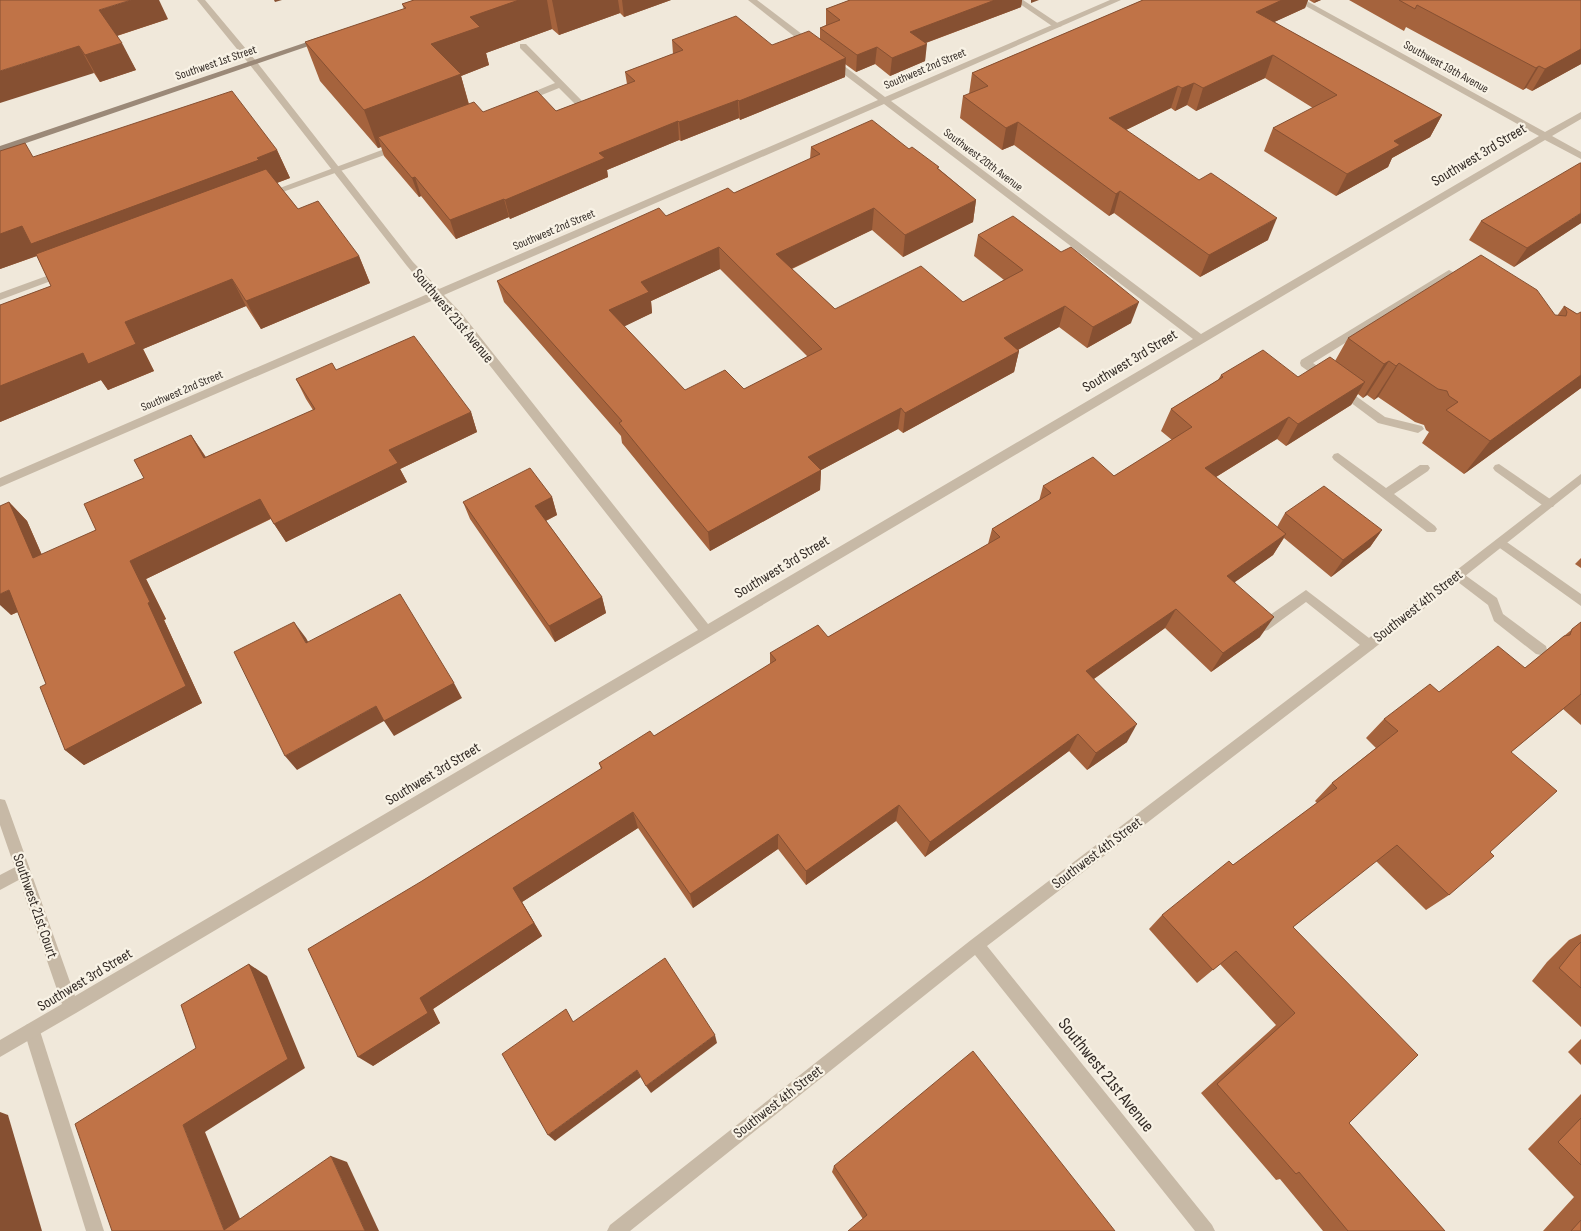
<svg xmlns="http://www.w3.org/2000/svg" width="1581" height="1231" font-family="'Sofia Sans Condensed',sans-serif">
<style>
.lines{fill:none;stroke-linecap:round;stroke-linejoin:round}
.lane{fill:#c7b9a6;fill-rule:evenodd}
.street{fill:#c7b9a6;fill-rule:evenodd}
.secondary{fill:#9b8978;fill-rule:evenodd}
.wall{fill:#a5633d;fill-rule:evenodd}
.shaded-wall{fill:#865032}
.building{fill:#c07347;stroke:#865032;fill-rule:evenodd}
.labels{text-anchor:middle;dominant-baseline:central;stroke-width:4.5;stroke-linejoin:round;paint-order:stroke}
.far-street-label{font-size:12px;fill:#342c27;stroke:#f8f2e5}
.street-label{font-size:15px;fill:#342c27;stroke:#f8f2e5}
.near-street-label{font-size:18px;fill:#342c27;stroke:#f8f2e5}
</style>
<rect width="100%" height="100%" fill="#f0e8da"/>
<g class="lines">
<g class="lane">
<polygon points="1014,0 1023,0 1062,26 1055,28"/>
<polygon points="520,44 526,44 586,105 586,109 580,109 559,88 527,101 521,101 521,97 555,83 520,48"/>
<polygon points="398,144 403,147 401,149 269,197 266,198 261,195"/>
<polygon points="63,270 68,273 67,275 0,300 0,293"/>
<polygon points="1449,270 1468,280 1468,284 1460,284 1449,278 1313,363 1330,375 1331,378 1330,381 1322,381 1301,366 1300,363 1301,360"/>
<polygon points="1342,386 1385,417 1422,426 1424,429 1418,433 1378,423 1338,393 1337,390"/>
<polygon points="1338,453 1386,488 1420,465 1428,465 1430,468 1428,471 1394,494 1435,526 1437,529 1435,532 1427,532 1334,460 1332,457 1334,454"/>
<polygon points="1499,464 1553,501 1555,504 1553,507 1545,507 1495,471 1493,468 1495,465"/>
<polygon points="1501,538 1581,594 1581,606 1497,546 1495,543 1497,540"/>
<polygon points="1458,570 1497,598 1503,614 1546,646 1547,650 1546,654 1541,655 1536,654 1494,621 1488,605 1454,579 1452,575 1454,571"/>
<polygon points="1306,590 1373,641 1375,645 1373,649 1369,650 1365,649 1306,602 1268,630 1264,631 1260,630 1258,626 1260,622"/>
<polygon points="23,863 28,865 30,870 28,875 0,890 0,875"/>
<polygon points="32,1023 38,1025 40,1031 104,1231 86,1231 24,1031 26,1025"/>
</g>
<g class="street">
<path d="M197,0H205L256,61L413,262L439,289L878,100L829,63V59H835L885,97L1110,0H1121L891,101L1201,334L1539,136L1295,0H1305L1545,132L1581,112V119L1552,136L1581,152V159L1545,140L76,1013L0,1057V1040L62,1004L0,825V799L5,800L7,805L75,996L698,630L454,320L436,299L0,487V478L430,293L407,266L250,65ZM884,104L1193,339L708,624L462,314L444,295Z"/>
<polygon points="748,0 757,0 815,44 815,48 809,48"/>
<polygon points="1581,474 1581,484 1373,649 987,946 1212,1225 1215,1231 1195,1231 975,955 630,1231 607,1231 610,1225 971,940 1365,641"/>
</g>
<polygon class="secondary" points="319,38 326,40 0,152 0,146"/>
</g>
<g class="wall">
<polygon points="0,0 168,19 117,36 136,70 100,82 94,73"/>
<polygon points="414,0 671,0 624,17 620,13 559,35 552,29 486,53 489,65 461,76 469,104 483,112 556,111 627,84 625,72 673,54 672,40 772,45 820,39 820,28 826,25 826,9 850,0 1022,0 1021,7 926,43 925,61 890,76 875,64 856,72 845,64 845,77 740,120 739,118 681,141 679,140 607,170 608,177 510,219 509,217 456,239 421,196 419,197 384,156 381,147 378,148 320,81 305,42 404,9 402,4"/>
<polygon points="1143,0 1308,0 1305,8 1274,22 1442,115 1430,137 1392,158 1388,167 1336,196 1264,151 1273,128 1313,108 1265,78 1196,111 1187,105 1175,111 1171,108 1126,130 1268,240 1200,277 1114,213 1109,216 1014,145 1002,150 960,118 963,96 969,94 972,73"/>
<polygon points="1309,0 1321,0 1314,3"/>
<polygon points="1349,0 1581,0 1581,64 1532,91 1526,88 1523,90 1406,27 1404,31"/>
<path d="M811,147L909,149L939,169L976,200L973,222L903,257L872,230L792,269L835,309L963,302L1004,280L974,256L978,235L1131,323L1087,348L1059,327L1018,350L1019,351L1014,372L903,433L898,429L821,470L820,490L710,551L622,443L621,436L504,302L497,281L666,216L734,193L810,159ZM720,269L808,357L744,389L685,390L624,326L652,313L651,301Z"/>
<polygon points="277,150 290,178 277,183 298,209 359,256 370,283 261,329 246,306 143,349 154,371 108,390 101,380 0,422 0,305 51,286 37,256 0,269 0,151 34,157"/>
<polygon points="1481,221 1581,223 1514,267 1469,240"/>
<polygon points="1564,306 1577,314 1581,388 1464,474 1422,443 1429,432 1426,430 1424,425 1415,422 1378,397 1374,400 1367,395 1363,398 1358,394 1351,405 1286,446 1277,439 1216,477 1277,527 1285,513 1382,530 1370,547 1331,577 1284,538 1273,555 1235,582 1260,637 1211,672 1165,628 1094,679 1127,742 1087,770 1069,751 925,857 896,821 806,885 778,849 693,908 638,828 522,902 542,936 433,1009 440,1023 373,1066 422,881 601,769 599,763 654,736 770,664 770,653 828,637 988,544 992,529 1039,501 1043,486 1114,476 1172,440 1161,431 1171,409 1218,380 1221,375 1298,377 1335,361 1348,338 1557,316"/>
<polygon points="336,370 471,412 477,432 400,469 407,482 286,542 271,519 146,579 166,619 164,620 202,703 84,765 65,750 46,684 18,612 11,615 9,502 27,521 42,555 96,530 144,478 191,435 206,457 313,410 306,399 296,379"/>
<polygon points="552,497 557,515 546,521 602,597 606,613 555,642 470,519 463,502"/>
<polygon points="1581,558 1581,568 1575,564"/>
<polygon points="1581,622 1581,725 1563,709 1511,752 1490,852 1449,895 1426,910 1376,861 1293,927 1349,1123 1445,1231 1323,1231 1280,1179 1276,1180 1201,1093 1276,1025 1220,964 1197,983 1149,929 1162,915 1233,865 1317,803 1315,801 1332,783 1376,748 1366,738 1384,719 1439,692 1525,668"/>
<polygon points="1581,934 1581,1027 1532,981 1547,962 1569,940"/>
<polygon points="1581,1039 1581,1065 1568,1052"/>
<polygon points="1581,1094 1581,1231 1543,1231 1574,1197 1528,1149"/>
<polygon points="834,1166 1115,1231 863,1219 832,1172"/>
</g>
<g class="shaded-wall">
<polygon points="131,0 159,0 168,19 113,37 99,10"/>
<polygon points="274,0 282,0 275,2"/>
<polygon points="519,0 547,0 552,29 486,53 489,65 461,76 471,113 378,137 381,147 378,148 364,110 431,44 470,17"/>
<polygon points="552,0 618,0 620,13 559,35"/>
<polygon points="622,0 671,0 624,17"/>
<polygon points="995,0 1022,0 1021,7 909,49 910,32"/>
<polygon points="1031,0 1039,0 1031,3"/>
<polygon points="1282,0 1308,0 1305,8 1248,34 1256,12"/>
<polygon points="1316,0 1321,0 1314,3"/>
<polygon points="122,43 136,70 100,82 85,55"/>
<polygon points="927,44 925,61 890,76 892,58"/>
<polygon points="79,46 94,73 0,103 0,71"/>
<polygon points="877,47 875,64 856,72 857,55"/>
<polygon points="1581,49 1581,64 1532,91 1545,69"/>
<polygon points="1273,55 1265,78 1196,111 1203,88"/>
<polygon points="846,58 845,77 740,120 739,101"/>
<polygon points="1539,66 1526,88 1523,90 1536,68"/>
<polygon points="1194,83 1187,105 1175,111 1182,88"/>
<polygon points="1178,86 1171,108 1103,141 1109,118"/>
<polygon points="738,100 739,118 681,141 679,122"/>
<polygon points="1442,115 1430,137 1392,158 1388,167 1336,196 1347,174 1394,141"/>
<polygon points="678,121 679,140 607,170 608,177 510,219 505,200 599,153"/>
<polygon points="1018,122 1014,145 1002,150 1006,128"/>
<polygon points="277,150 290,178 271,185 39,255 0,269 0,234 22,226 257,158"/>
<polygon points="415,177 421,196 419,197 412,178"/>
<polygon points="1120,191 1114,213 1109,216 1116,194"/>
<polygon points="504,199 509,217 456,239 450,220"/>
<polygon points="976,200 973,222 903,257 905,235"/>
<polygon points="874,208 872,230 776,276 776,254"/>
<polygon points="1581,213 1581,223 1514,267 1527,248"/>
<polygon points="1277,218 1268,240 1200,277 1209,255"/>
<polygon points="719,247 720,269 651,301 652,313 613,332 609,310 641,282"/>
<polygon points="359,256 370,283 261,329 246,301"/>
<polygon points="232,279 246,306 143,349 154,371 108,390 101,380 0,422 0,386 125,322"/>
<polygon points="1139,302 1131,323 1087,348 1093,327"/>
<polygon points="1065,306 1059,327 1000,360 1004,338"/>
<polygon points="1019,351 1014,372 903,433 905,413"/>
<polygon points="1389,361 1367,395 1363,398 1384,364"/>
<polygon points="1399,363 1378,397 1374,400 1396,366"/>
<polygon points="1581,375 1581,388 1464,474 1490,441"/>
<polygon points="1365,382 1351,405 1286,446 1298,424"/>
<polygon points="901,408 898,429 808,477 808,457"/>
<polygon points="471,412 477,432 400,469 407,482 286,542 274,524 389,450"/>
<polygon points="1289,417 1277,439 1195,490 1205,468"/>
<polygon points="191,435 204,455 217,477 204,458"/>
<polygon points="821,470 820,490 710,551 708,532"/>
<polygon points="552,497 557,515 541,523 535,506"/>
<polygon points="260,499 272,518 146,579 166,619 164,620 202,703 84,765 65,750 148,603 130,561"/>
<polygon points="9,502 27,521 51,576 33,558"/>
<polygon points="1382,530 1370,547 1331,577 1343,560"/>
<polygon points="1286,534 1273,555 1215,596 1227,576"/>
<polygon points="9,590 28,607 11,615 0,605 0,594"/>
<polygon points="602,597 606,613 555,642 549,626"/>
<polygon points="1176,609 1165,628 1078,690 1086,671"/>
<polygon points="1274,617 1260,637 1211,672 1223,653"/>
<polygon points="294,622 306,638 317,658 306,643"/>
<polygon points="454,683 462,698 394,736 384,721 297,770 285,756 376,706"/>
<polygon points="1137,724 1127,742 1087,770 1096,753"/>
<polygon points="1078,734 1069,751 925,857 930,842"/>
<polygon points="899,805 896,821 806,885 806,871"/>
<polygon points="633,812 638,828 522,902 542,936 433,1009 440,1023 373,1066 358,1057 420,998 513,888"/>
<polygon points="778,834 778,849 693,908 690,894"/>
<polygon points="249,964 267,976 305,1068 205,1132 245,1231 224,1230 183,1125"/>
<polygon points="715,1035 717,1043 651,1093 646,1086"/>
<polygon points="637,1070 641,1077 555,1141 548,1135"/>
<polygon points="0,1112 8,1115 42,1231 0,1231"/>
<polygon points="331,1156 347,1162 379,1231 365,1231"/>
</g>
<g class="building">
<polygon points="0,0 131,0 99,10 122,43 85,55 79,46 0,71"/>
<polygon points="414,0 519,0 470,17 480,27 431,44 461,74 364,110 305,42 406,8 402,4"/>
<polygon points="850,0 995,0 910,32 927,44 892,58 877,47 857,55 820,28 840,20 826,9"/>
<polygon points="1143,0 1282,0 1256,12 1442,115 1394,141 1400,145 1347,174 1273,128 1337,95 1273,55 1203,88 1194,83 1182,88 1178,86 1109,118 1199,180 1211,173 1277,218 1209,255 1120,191 1116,194 1018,122 1006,128 963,96 988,86 972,73"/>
<polygon points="1399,0 1581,0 1581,49 1545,69 1539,66 1536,68 1417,5 1415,9"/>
<polygon points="736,16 772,45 809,31 846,58 739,101 738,100 679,122 678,121 599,153 605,158 505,200 504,199 450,220 415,177 412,178 378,137 474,102 483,112 537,91 556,111 635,81 625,72 683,50 672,40"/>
<polygon points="232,91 277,150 257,158 259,160 31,244 22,226 0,234 0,151 25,143 33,157"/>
<path d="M872,120L909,149L912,147L939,167L937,168L976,200L905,235L874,208L776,254L835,309L921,266L963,302L1023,270L978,235L1013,216L1061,252L1071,247L1139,302L1093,327L1065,306L1004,338L1019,351L905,413L901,408L808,457L821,470L708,532L619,423L622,421L497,281L659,208L666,216L728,188L734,193L820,154L811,147ZM719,247L822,349L744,389L725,370L685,390L609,310L649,292L641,282Z"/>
<polygon points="1580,163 1581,163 1581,213 1527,248 1481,221"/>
<polygon points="266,169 298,209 318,201 359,256 246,301 232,279 125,322 136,344 88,364 83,353 0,386 0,305 51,286 36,254"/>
<polygon points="1481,255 1537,290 1555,315 1566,316 1567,312 1564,306 1577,314 1581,312 1581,375 1490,441 1446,410 1458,402 1449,396 1447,391 1438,389 1399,363 1396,366 1389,361 1384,364 1348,338"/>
<polygon points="414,336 471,412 389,450 398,463 274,524 260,499 130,561 150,602 148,603 186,686 65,750 40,687 46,684 9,590 0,594 0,506 9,502 33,558 96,530 84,504 144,478 134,460 191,435 204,458 315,409 296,379 332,363 336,370"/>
<polygon points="1263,350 1298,377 1330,357 1365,382 1298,424 1289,417 1205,468 1286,534 1227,576 1274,617 1223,653 1176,609 1086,671 1137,724 1096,753 1078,734 930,842 899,805 806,871 778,834 690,894 633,812 513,888 534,923 420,998 428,1013 358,1057 308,949 422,881 602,768 599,763 650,731 654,736 776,660 770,653 818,625 828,637 1000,537 992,529 1051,493 1043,486 1093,457 1114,476 1192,427 1171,409 1223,377 1221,375"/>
<polygon points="530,468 552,497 535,506 602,597 549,626 463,502"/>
<polygon points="1324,486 1382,530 1343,560 1285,513"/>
<polygon points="400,594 454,683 384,721 376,706 285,756 234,652 294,622 306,643"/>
<polygon points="1581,622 1581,694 1511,752 1557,791 1490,852 1494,856 1449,895 1397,845 1293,927 1418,1055 1349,1123 1445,1231 1348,1231 1299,1172 1296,1174 1217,1084 1295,1013 1236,951 1213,970 1162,915 1229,861 1233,865 1337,788 1332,783 1398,731 1384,719 1430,684 1439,692 1498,646 1525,668 1564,636 1570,635 1572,629"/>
<polygon points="1581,942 1581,988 1559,968 1575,948"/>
<polygon points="665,958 715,1035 646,1086 637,1070 548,1135 502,1054 566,1009 573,1022"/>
<polygon points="249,964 288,1059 183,1125 224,1230 331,1156 365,1231 112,1231 75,1124 196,1048 181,1005"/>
<polygon points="973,1051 1115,1231 848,1231 867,1215 834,1166"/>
<polygon points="1581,1118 1581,1165 1558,1142"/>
<polygon points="1581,1220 1581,1231 1571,1231"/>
</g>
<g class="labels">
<g class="far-street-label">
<text transform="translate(216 63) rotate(-19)">Southwest 1st Street</text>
<text transform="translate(1446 67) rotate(29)">Southwest 19th Avenue</text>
<text transform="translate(925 69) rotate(-23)">Southwest 2nd Street</text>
<text transform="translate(983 160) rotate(37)">Southwest 20th Avenue</text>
<text transform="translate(554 230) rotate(-23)">Southwest 2nd Street</text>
<text transform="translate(182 391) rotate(-23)">Southwest 2nd Street</text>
</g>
<g class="street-label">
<text transform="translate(1479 155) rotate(-31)">Southwest 3rd Street</text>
<text transform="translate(453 316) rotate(50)">Southwest 21st Avenue</text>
<text transform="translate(1130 361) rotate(-31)">Southwest 3rd Street</text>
<text transform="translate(782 567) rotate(-31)">Southwest 3rd Street</text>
<text transform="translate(1418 606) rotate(-38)">Southwest 4th Street</text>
<text transform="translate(433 774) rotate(-31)">Southwest 3rd Street</text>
<text transform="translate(1097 853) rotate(-37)">Southwest 4th Street</text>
<text transform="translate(35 906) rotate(71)">Southwest 21st Court</text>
<text transform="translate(85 980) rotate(-31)">Southwest 3rd Street</text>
<text transform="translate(778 1102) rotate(-38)">Southwest 4th Street</text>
</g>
<g class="near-street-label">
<text transform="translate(1106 1075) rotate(51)">Southwest 21st Avenue</text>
</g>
</g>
</svg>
